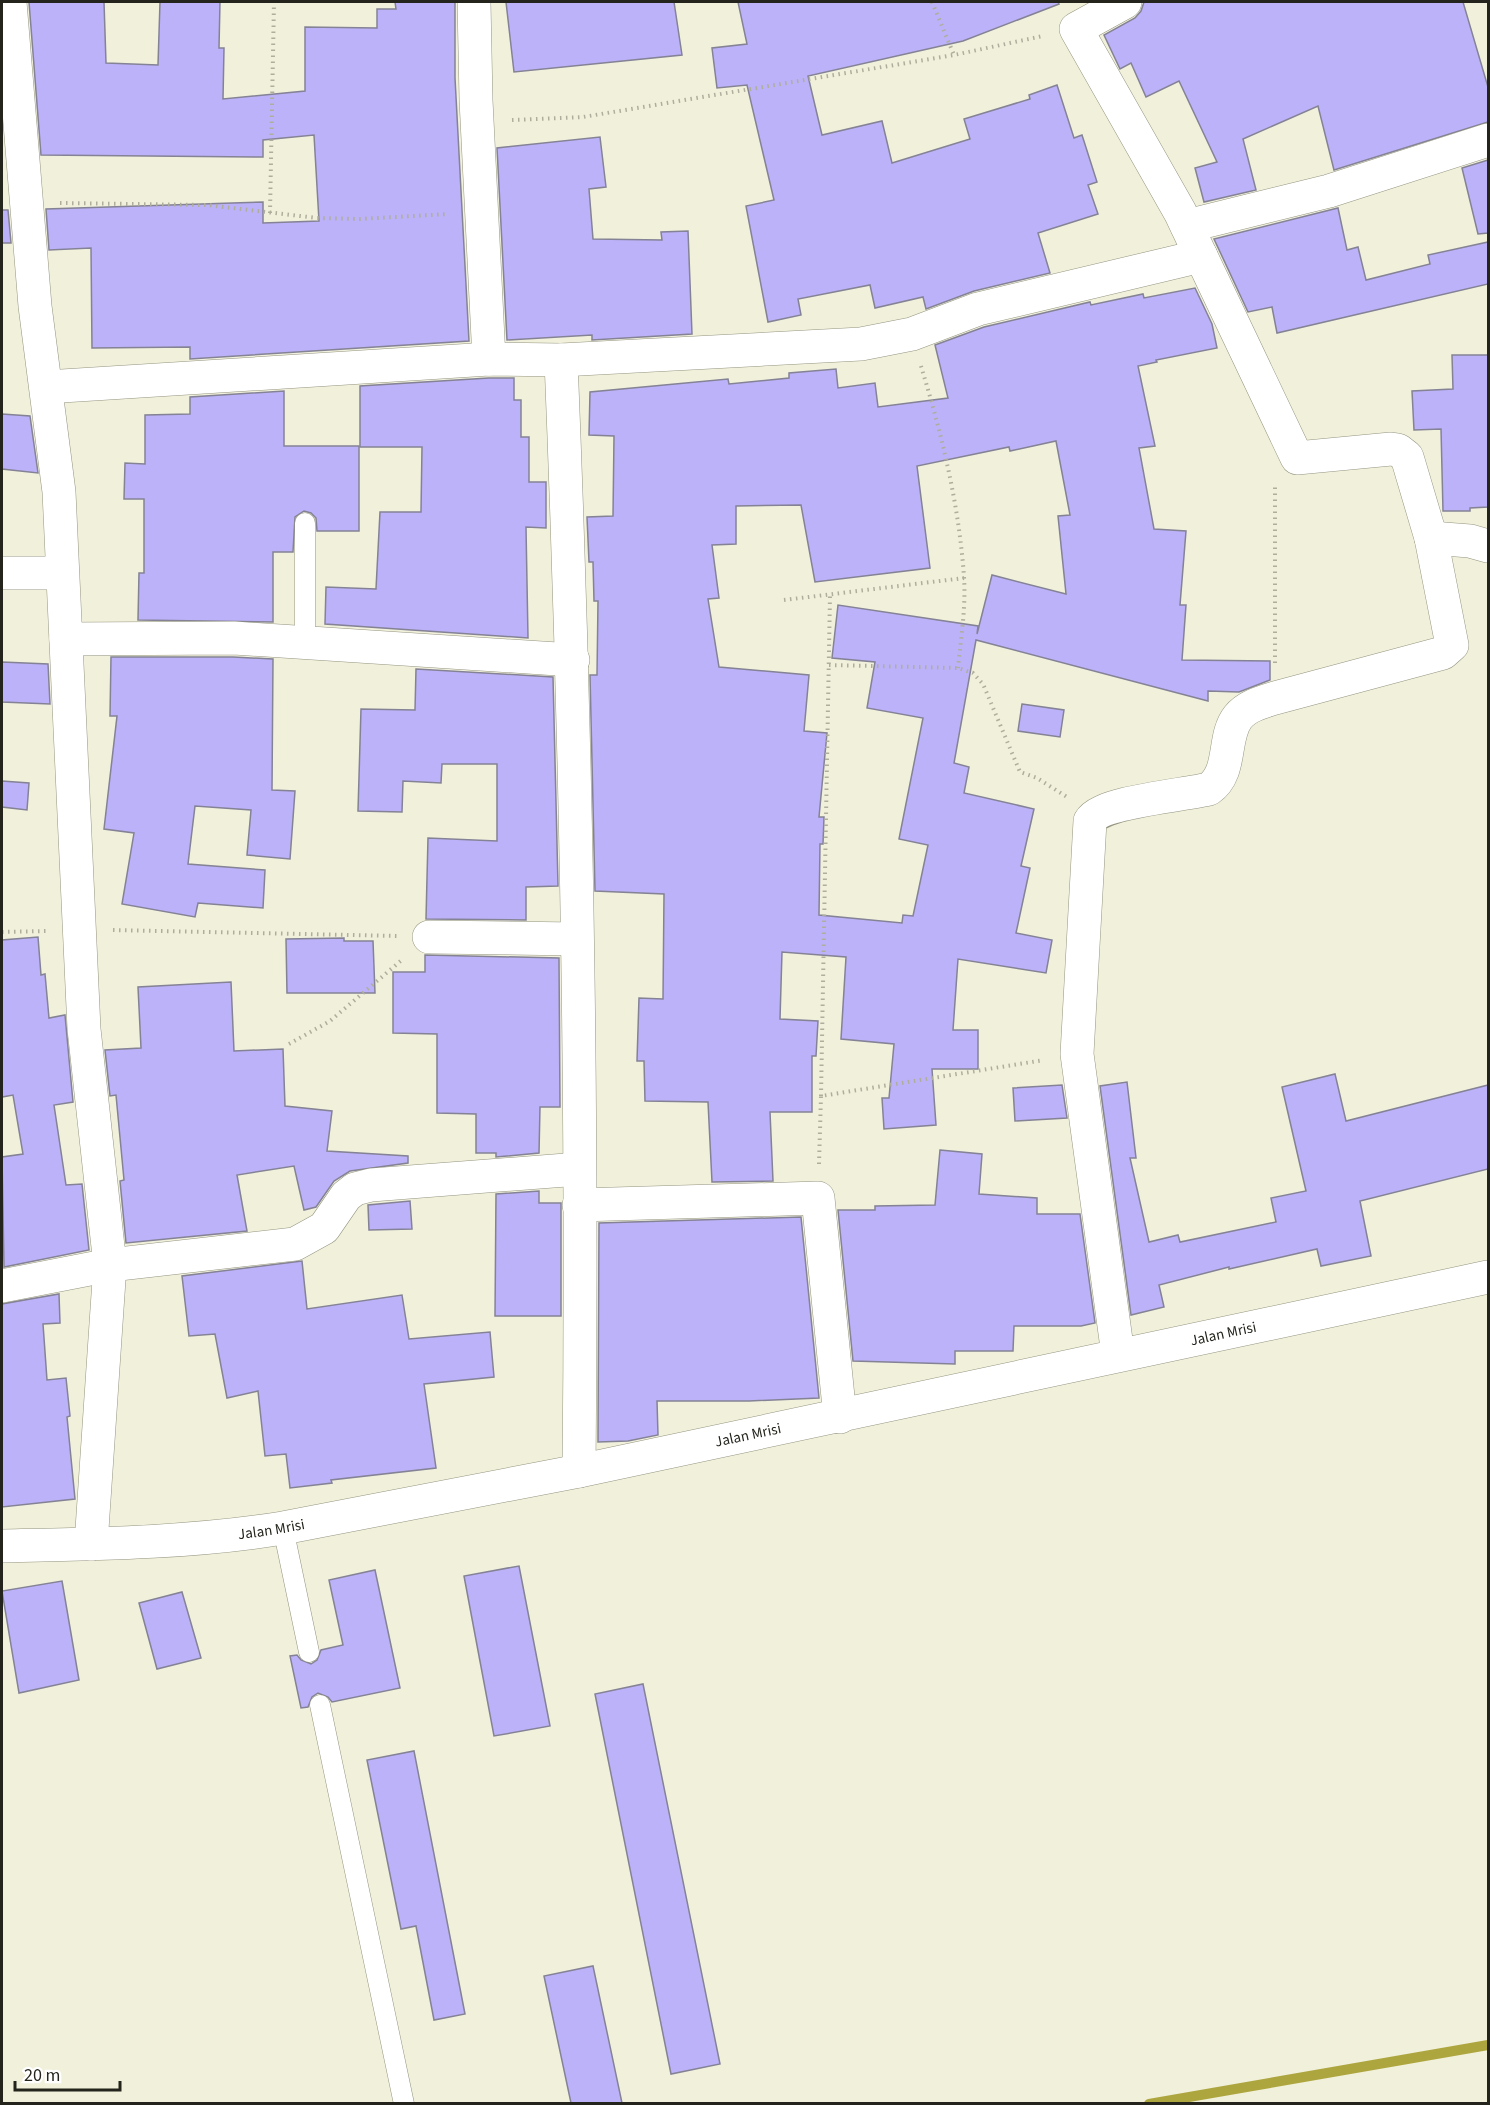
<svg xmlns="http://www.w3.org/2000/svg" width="1490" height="2105" font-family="'Source Sans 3',sans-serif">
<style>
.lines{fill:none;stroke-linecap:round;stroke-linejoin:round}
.stream{stroke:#ada63f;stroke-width:10}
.building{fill:#bcb2f9;stroke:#848295;stroke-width:1.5;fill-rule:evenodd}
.service-casing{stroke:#959581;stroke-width:21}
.minor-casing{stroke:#959581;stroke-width:34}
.tertiary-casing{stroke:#959581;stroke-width:34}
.path{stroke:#afae9d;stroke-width:4;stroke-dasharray:1.5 4.5;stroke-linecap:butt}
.service{stroke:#fff;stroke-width:20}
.minor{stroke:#fff;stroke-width:33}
.tertiary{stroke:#fff;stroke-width:33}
.labels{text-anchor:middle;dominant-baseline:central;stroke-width:4.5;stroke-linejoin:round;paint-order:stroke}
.street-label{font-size:15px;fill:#24241c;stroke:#fff}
</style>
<rect width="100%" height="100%" fill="#f1f0db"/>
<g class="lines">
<polyline class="stream" points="1149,2104 1488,2045"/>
</g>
<g class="building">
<polygon points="29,2 104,2 106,63 158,65 160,2 220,2 219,48 224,48 223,99 305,91 305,27 377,28 377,9 396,9 395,2 455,2 455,78 469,341 190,359 190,347 92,348 91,248 49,250 46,209 263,202 263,223 319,221 314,135 263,140 263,157 41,155"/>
<polygon points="506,2 674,2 682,55 514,72"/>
<polygon points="738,2 1058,2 1059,4 963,41 808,76 822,135 882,121 892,163 970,139 964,119 1030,99 1029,95 1057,85 1074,138 1082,135 1097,182 1088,185 1098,214 1038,233 1050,273 974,291 926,309 923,297 875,308 870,285 798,299 801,315 768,322 746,206 774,200 747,85 717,88 712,48 747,44"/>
<polygon points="1144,2 1463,2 1488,87 1488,122 1334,170 1318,106 1243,139 1256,190 1204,202 1195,168 1217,162 1179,81 1146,97 1131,63 1120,69 1104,35 1135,18 1141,11"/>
<polygon points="600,137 606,187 589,189 593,239 662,240 661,232 688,231 692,334 592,340 592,335 507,340 497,148"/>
<polygon points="1488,160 1488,233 1478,234 1462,168"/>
<polygon points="1338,208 1347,250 1358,247 1366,280 1430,264 1428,255 1488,242 1488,284 1277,333 1272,307 1248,312 1214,239"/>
<polygon points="2,210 8,210 11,243 2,243"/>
<path d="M1195,288L1212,324L1217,348L1156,360L1157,362L1138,366L1155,446L1139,448L1154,529L1186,531L1180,605H1186L1182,660L1270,661V680L1239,692L1208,691V701L976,640L954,763L969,767L964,793L1034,809L1021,866L1030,868L1016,933L1052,940L1046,973L958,959L953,1030H978V1069H932L936,1125L884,1129L882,1098H889L894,1044L841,1039L846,957L782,952L780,1019L818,1021L816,1056H812V1112H770L773,1181L712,1182L708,1102L645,1101L644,1061H637L639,998L663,999L664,894L595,891L590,675H597L598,601H594L593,562H589L587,517L613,516L614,436L589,435L590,392L728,379L729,384L789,378V373L836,369L838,388L875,383L878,407L948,398L935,345L984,327L1090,302L1091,305L1143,294L1144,298ZM1056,441L1070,515L1058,516L1066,594L992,575L977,634L978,626L838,605L832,658L875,662L867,708L923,718L899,839L928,845L913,916L903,915L902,923L819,915L820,844H823L824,817H819L827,733L804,731L809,675L719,667L708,599L719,598L712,545L736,544V506L801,505L815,582L930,568L917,466L1009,447L1010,451Z"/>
<polygon points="1452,355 1488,355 1488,507 1470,508 1470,511 1443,511 1441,429 1414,430 1412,391 1453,389"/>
<polygon points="489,378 514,378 514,400 521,400 521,437 529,437 529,482 546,482 546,528 526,527 528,638 325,624 326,587 376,589 380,512 421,512 422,447 360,447 360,386"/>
<polygon points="284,391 284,446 359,446 359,531 317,531 316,518 311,513 304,511 295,517 293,552 273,552 273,622 138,620 139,573 144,573 144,499 124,499 125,463 145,464 145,415 190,414 190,397"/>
<polygon points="2,414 30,416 38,473 2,469"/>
<polygon points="111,657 233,657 273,659 272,790 295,791 290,859 247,855 251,810 195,806 188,864 265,870 263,908 198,903 195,917 122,904 134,833 104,829 117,716 110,716"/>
<polygon points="2,662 48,664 50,704 2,702"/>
<polygon points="416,669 553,677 558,886 526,887 526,920 426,919 428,838 497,841 497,764 442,764 441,783 403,781 402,812 358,811 361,709 415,710"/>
<polygon points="1022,704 1064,710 1060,737 1018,731"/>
<polygon points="2,781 29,783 27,810 2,807"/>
<polygon points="38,937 41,975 45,974 49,1018 65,1015 73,1102 54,1105 66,1185 82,1184 89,1250 4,1267 2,1157 23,1154 13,1095 2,1097 2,940"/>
<polygon points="344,938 344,941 373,941 375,993 287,993 286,939"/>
<polygon points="425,955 559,958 560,1107 540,1107 539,1153 496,1157 496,1153 476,1153 476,1114 437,1113 437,1034 393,1033 393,972 425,972"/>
<polygon points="231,982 234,1051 283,1049 285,1106 332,1111 327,1151 408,1156 408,1163 350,1171 334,1181 316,1207 304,1210 294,1166 237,1175 247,1231 126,1243 120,1181 124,1180 116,1095 110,1096 105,1050 141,1048 138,987"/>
<polygon points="1335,1074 1346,1121 1488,1085 1488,1169 1360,1201 1371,1256 1321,1266 1317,1249 1229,1269 1229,1267 1159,1285 1164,1307 1131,1315 1100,1086 1127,1082 1136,1158 1130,1158 1149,1242 1178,1235 1180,1242 1276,1222 1271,1198 1306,1191 1282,1087"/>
<polygon points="1062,1085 1067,1118 1015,1121 1013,1088"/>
<polygon points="940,1150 982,1154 979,1194 1037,1198 1037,1214 1080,1214 1095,1323 1081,1326 1014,1326 1013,1351 955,1351 955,1364 853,1361 838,1210 875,1210 875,1206 935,1205"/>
<polygon points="539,1191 539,1203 561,1203 561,1316 495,1316 496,1194"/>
<polygon points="410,1201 412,1229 369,1230 368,1205"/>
<polygon points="801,1217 819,1398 749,1401 657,1401 658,1435 628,1441 598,1442 599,1223"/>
<polygon points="302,1261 307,1309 402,1295 409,1339 490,1332 494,1377 424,1384 436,1468 331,1480 332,1483 290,1488 286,1454 265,1456 258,1391 227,1398 215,1334 189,1336 182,1276"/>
<polygon points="59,1294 60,1323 43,1324 47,1380 66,1378 70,1416 67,1417 75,1499 2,1507 2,1304"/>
<polygon points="519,1566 550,1726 494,1736 464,1576"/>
<polygon points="375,1570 400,1688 332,1702 328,1697 318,1693 312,1697 308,1707 301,1708 290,1656 297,1655 301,1660 311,1664 317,1660 321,1650 343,1645 329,1580"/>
<polygon points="62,1581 79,1680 19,1693 2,1591"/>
<polygon points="182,1592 201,1658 157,1669 139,1603"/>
<polygon points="643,1684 720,2064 671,2074 595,1694"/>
<polygon points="414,1751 465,2014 434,2020 416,1926 401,1929 367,1760"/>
<polygon points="593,1966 622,2103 571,2103 544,1976"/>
</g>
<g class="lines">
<defs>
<g id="service">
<polyline points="305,643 305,523"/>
<polyline points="283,1528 309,1652"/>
<polyline points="320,1705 404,2104"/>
</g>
<g id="minor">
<polyline points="10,2 35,306 59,492 84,1029 110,1265 91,1544"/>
<polyline points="474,2 476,100 489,359"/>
<polyline points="1187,226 1329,191 1488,140"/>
<path d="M561,360C576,730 583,1101 579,1471"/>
<polyline points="46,387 489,359 561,360 861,344 912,334 978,309 1201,256"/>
<polyline points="1431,538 1470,541 1488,546"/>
<polyline points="2,573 62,573"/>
<polyline points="66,639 234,638 573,660"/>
<polyline points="429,937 576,939"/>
<polyline points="579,1205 818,1198 840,1417"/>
<polyline points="2,1286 110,1265 295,1244 324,1228 346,1196 355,1189 371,1185 579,1169"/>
<path d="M1118,1355L1077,1054L1090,821C1100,802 1185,795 1209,789C1233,772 1222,737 1238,717C1247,706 1262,702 1275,698L1443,653L1452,645L1431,538L1407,457L1398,450L1391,449L1297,458L1180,212L1076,29L1125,2"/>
</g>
<g id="tertiary">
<path id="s1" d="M2,1546C95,1544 191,1543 283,1528L579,1471L1488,1277"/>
</g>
</defs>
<use href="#service" class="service-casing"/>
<use href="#minor" class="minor-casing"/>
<use href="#tertiary" class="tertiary-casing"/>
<g class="path">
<polyline points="932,2 954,55"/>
<polyline points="512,120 583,117 954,55 1043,36"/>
<polyline points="60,203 207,205 317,218 360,219 448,214"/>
<polyline points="270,213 274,2"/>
<path d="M921,366C942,435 959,505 964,577C966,607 961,638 958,668"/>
<polyline points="784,600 964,578"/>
<polyline points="1275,663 1275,484"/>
<polyline points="829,665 958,668 973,673 983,684 1020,772 1037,778 1067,797"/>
<polyline points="113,930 397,936"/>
<polyline points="2,932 46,931"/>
<polyline points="289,1044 330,1021 403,959"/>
<polyline points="821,1096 830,595"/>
<polyline points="819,1164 821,1096 1044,1060"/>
</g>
<use href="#service" class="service"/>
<use href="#minor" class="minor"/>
<use href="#tertiary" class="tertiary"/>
</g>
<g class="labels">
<g class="street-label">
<text stroke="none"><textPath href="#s1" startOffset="1242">Jalan Mrisi</textPath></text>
<text stroke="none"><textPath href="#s1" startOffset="756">Jalan Mrisi</textPath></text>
<text stroke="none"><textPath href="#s1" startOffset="270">Jalan Mrisi</textPath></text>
</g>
</g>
<rect width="1490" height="2105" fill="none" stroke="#24241c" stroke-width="6"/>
<path d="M15 2081v9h105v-9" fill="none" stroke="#24241c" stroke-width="3"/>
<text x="24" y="2081" font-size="18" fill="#24241c" stroke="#ffffff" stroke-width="4.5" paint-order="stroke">20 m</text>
</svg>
